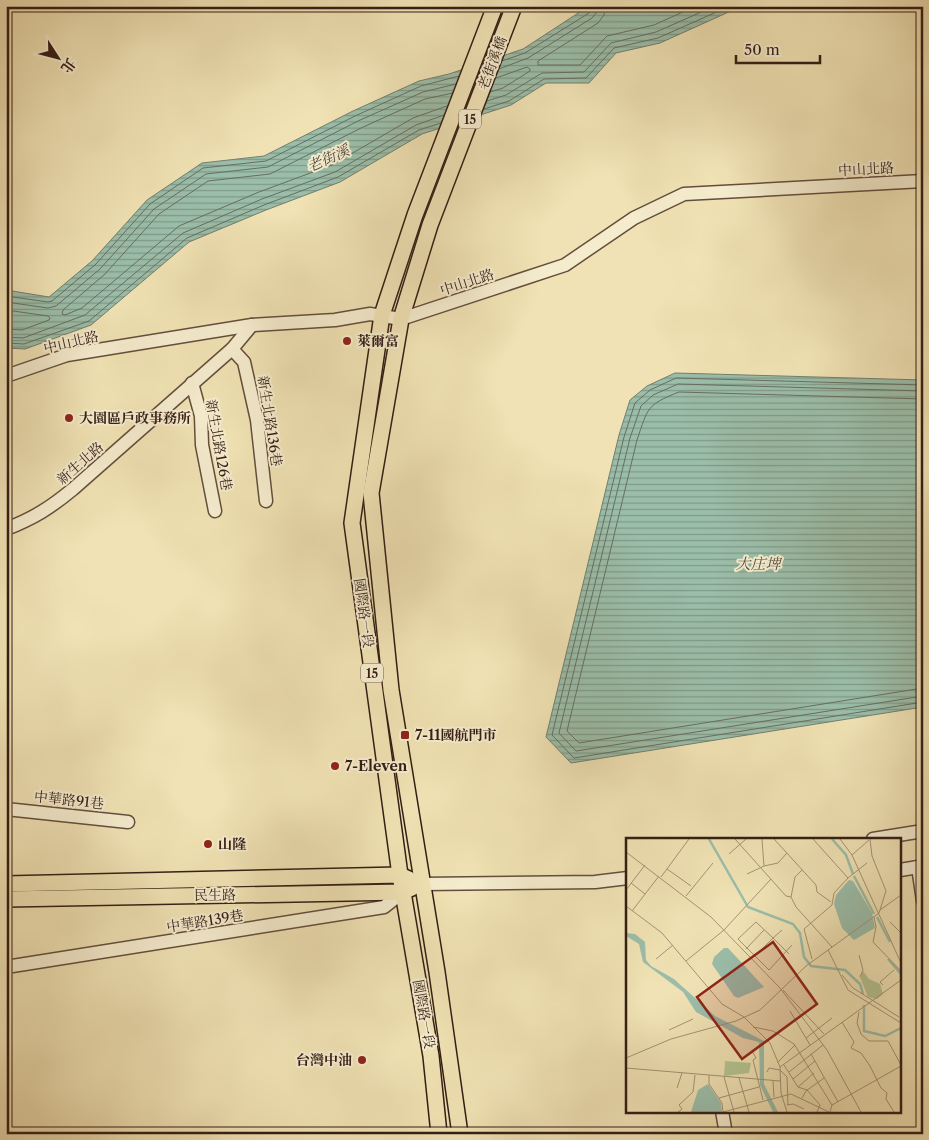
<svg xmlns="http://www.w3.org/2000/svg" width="929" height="1140" font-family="'Libre Caslon Text','Noto Serif TC',serif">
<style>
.water{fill:url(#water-rules);stroke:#727e6e}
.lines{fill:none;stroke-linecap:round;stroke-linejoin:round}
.shore{stroke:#686e60;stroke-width:1}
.minor-casing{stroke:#634e3d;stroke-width:15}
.major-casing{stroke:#341d15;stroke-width:18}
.minor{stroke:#f5ecce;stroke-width:12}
.major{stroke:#f0e2b4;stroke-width:15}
.poi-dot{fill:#8f2418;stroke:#f5ecce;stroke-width:2}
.labels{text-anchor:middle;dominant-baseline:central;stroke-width:4;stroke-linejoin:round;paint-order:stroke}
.shield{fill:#f5ecce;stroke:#6e5b4c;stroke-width:1}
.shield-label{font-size:12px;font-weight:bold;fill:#341d15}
.street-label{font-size:14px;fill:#341d15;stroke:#f5ecce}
.poi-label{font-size:14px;font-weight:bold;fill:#341d15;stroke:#f5ecce;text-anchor:start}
.water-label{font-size:15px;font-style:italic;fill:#534d42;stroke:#f5ecce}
.inset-river{fill:none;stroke:#9bbeaa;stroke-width:2.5}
.inset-road{fill:none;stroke:#a59374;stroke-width:1}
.view{fill:#8f2418;fill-opacity:0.15;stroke:#8f2418;stroke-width:2.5}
.inset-edge{fill:none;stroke:#341d15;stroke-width:2.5}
</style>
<defs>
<pattern id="water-rules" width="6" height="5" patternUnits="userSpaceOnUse" patternTransform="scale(1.25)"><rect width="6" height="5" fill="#9bbeaa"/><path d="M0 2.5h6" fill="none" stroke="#7f9a89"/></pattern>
</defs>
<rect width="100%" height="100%" fill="#f0e2b4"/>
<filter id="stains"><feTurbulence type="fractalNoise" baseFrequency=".004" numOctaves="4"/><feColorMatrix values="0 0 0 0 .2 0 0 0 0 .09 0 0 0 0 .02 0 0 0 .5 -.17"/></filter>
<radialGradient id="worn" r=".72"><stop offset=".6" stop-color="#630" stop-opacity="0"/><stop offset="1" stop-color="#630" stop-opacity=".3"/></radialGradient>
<g class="water">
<polygon points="589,6 742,6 660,43 616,53 589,83 546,83 511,105 422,134 340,182 266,210 189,242 91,325 25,349 6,348 6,290 49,297 92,261 147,200 202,163 264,156 353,111 419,81 449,74 523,49"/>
<polygon points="675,373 923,380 923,707 571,763 546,737 619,435 630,400 647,386"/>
</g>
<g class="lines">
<g class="shore">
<polyline points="605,6 604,15 598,23 538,61 538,65 580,65 607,36 654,25 696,6"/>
<polyline points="502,61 525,53 589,13 591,6"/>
<polyline points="499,69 528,58 592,18 596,13 597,6"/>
<polyline points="490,92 503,88 530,71 530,69 527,67 496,78"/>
<polyline points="487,101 506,95 542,73 584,72 611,43 656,32 715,6"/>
<polyline points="447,106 413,118 332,165 259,192 179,226 82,308 65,315 62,314 63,310 105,274 159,214 208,181 270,174 361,128 425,99 453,93"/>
<polyline points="484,109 509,101 544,79 586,78 614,48 658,38 730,6"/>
<polyline points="6,296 48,302 52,301 96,264 150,204 203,168 266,161 355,116 421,86 459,76"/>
<polyline points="6,302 48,308 56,306 100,269 154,209 206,174 268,167 358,121 423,92 456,84"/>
<polyline points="6,310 48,316 50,318 49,320 22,330 6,329"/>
<polyline points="6,337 23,338 85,315 183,233 262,199 335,172 416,125 444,115"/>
<polyline points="6,343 24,344 89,321 187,238 264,205 338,177 419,130 441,123"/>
<polyline points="923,385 676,378 650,390 635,403 624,437 552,735 574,758 923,702"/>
<polyline points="923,391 678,384 653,395 641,406 630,438 559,733 576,751 923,696"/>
<path d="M923,399L679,392C646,405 648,408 637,440L567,731L579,743L923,688"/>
</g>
<defs>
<g id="minor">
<polyline points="232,349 244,362 257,420 266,501"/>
<polyline points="6,376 67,355 252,325 335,320 370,314 401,319 565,265 634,218 684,194 923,181"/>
<polyline points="192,383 201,416 202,445 215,511"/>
<path d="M6,529C34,518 50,508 73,489L232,349L252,325"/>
<polyline points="6,809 128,822"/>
<polyline points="873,839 923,831"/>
<polyline points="923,866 918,867 923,901"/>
<polyline points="900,870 918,867"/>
<polyline points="422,884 595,882 628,878"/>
<polyline points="6,967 384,907 403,892"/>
<polyline points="722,1111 726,1134"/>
</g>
<g id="major">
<polyline points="6,884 400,875 409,879"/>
<polyline points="6,899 403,892 412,888"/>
<polyline points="439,1134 431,1056 400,875 352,523 382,315 415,215 495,6"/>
<polyline points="460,1134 437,972 391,690 371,493 401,319 430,225 514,6"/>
</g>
</defs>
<use href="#minor" class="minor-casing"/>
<use href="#major" class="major-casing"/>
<use href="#minor" class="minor"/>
<use href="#major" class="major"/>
</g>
<g class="poi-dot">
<circle cx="347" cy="341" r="5"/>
<circle cx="69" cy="418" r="5"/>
<rect x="400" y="730" width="10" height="10" rx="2.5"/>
<circle cx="335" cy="766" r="5"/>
<circle cx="208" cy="844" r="5"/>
<circle cx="362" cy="1060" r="5"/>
</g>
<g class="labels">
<g class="shield">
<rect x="459" y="109.5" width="22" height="19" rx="4"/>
<rect x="361" y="663.5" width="22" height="19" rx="4"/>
</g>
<g class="shield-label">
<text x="470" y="119">15</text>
<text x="372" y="673">15</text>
</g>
<g class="street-label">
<text transform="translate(492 63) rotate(-69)">老街溪橋</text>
<text transform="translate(866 169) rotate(-3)">中山北路</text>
<text transform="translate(467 282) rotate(-18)">中山北路</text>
<text transform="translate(71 342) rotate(-13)">中山北路</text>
<text transform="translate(270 421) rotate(81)">新生北路136巷</text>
<text transform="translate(219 445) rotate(80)">新生北路126巷</text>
<text transform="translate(80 463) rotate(-41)">新生北路</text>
<text transform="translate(364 613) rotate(82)">國際路一段</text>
<text transform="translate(69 800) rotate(6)">中華路91巷</text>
<text transform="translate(215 895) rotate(-1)">民生路</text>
<text transform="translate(205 921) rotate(-9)">中華路139巷</text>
<text transform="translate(424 1014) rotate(80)">國際路一段</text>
</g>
<g class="poi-label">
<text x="357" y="341">萊爾富</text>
<text x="79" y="418">大園區戶政事務所</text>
<text x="415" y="735">7-11國航門市</text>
<text x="345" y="766">7-Eleven</text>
<text x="218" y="844">山隆</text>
<text x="352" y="1060" text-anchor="end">台灣中油</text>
</g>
<g class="water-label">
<text transform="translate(328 158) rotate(-24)">老街溪</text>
<text x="758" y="563">大庄埤</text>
</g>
</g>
<g transform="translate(626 838)">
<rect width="275" height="275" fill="#f0e2b4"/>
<path d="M237,133L243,141L254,146L257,156L251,161L242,159L234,139Z" fill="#b4c491"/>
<path d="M99,223L125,225L123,235L98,238Z" fill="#b4c491"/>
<path d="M223,42L227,43L246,75L249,90L228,102L216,90L208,66L210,57ZM0,95L9,96L19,104L20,122L25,128L48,141L89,178L138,203V246L152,274H147L134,247L133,204L117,200L70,174L57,154L17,124L13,106L0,98ZM98,110H102L138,149L112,160L108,158L86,126L88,119ZM82,246L95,265L96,274H65L72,252Z" fill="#9bbeaa"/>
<path class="inset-river" d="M83,1L122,69L167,86L174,95L178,119L185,128L219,132L234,146L237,156M206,1L220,17L227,36M228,38L248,76M251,79L264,104M262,121L275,136M238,167V193L259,198L275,190"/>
<path class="inset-road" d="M109,1L160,58L165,59L170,69L206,109M148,1L190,47L191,54L205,64M187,1L222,40M214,1L226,17L275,125M0,14L85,79L154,150M103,16L120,1M226,17L243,2M138,28L152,25L161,15M41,31L65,48M121,36L138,28L136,1M35,39L63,1M5,45L19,56M0,52L19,27M60,58L87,25M165,59L169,39L176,32M0,68L36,95L96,166L118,179L144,205L154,229M254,72L275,57M6,73L33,38M248,79L250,89L247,104L275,133M130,84L147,100L129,118L112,101ZM264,84L275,95M156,92L147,100L163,116M120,111L138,92M202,112L222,152L275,185M233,117L237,132L234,139M129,118L143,132L166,107M30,121L47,107M186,121L178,91L206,67L208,55L222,40L241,25M60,123L98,92L145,41M216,137L227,150L273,179M257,147L254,144L268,132M154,150L201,212L235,274M157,152L198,196M164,173L184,207M233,174L231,185L235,196L243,203H262L275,227M216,184L228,204L225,210L235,215L244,228L255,250L261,255L260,261L268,274M127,189L147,193L168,206L206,267L204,274M43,192L67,181M180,200L206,180M126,213L130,220L127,222L137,262M185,216L212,264M0,220L45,201L110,183L134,172L180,128L253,75L260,53L246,18L244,1M152,224L169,207M158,227L172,249L181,252L194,267L191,274M0,230L154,243M154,232L161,239L162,267M141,234L143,230L154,232M163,234L197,207M83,237V246L96,265L97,274M98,239L108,274M113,240L123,274M167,241L189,223M147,243L148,259M172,249L188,235M51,250L56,235M93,260L133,249M176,260L180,253L198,240M161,267L167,266L178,271M206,267L275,228M52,274L56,271L53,267L67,254L69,237M97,274L165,256L203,274M161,274L155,255L154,229L275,142"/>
<path class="view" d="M147,104L191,166L116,221L71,159Z"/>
<rect width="275" height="275" class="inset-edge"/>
</g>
<rect width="929" height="1140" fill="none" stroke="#f0e2b4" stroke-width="25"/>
<rect x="8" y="8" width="914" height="1125" fill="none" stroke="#341d15" stroke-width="2.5"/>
<rect x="12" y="12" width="904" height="1115" fill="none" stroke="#341d15"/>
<g transform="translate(58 58) rotate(126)" stroke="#f5ecce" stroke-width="4" paint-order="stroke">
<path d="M0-4L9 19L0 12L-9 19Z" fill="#341d15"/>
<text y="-8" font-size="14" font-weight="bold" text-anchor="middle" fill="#341d15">北</text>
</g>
<path d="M736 55v8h84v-8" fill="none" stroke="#341d15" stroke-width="2.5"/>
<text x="744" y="55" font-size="15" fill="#341d15" stroke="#f5ecce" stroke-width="4" paint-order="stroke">50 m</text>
<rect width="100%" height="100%" filter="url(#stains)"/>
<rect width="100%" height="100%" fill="url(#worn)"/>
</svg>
